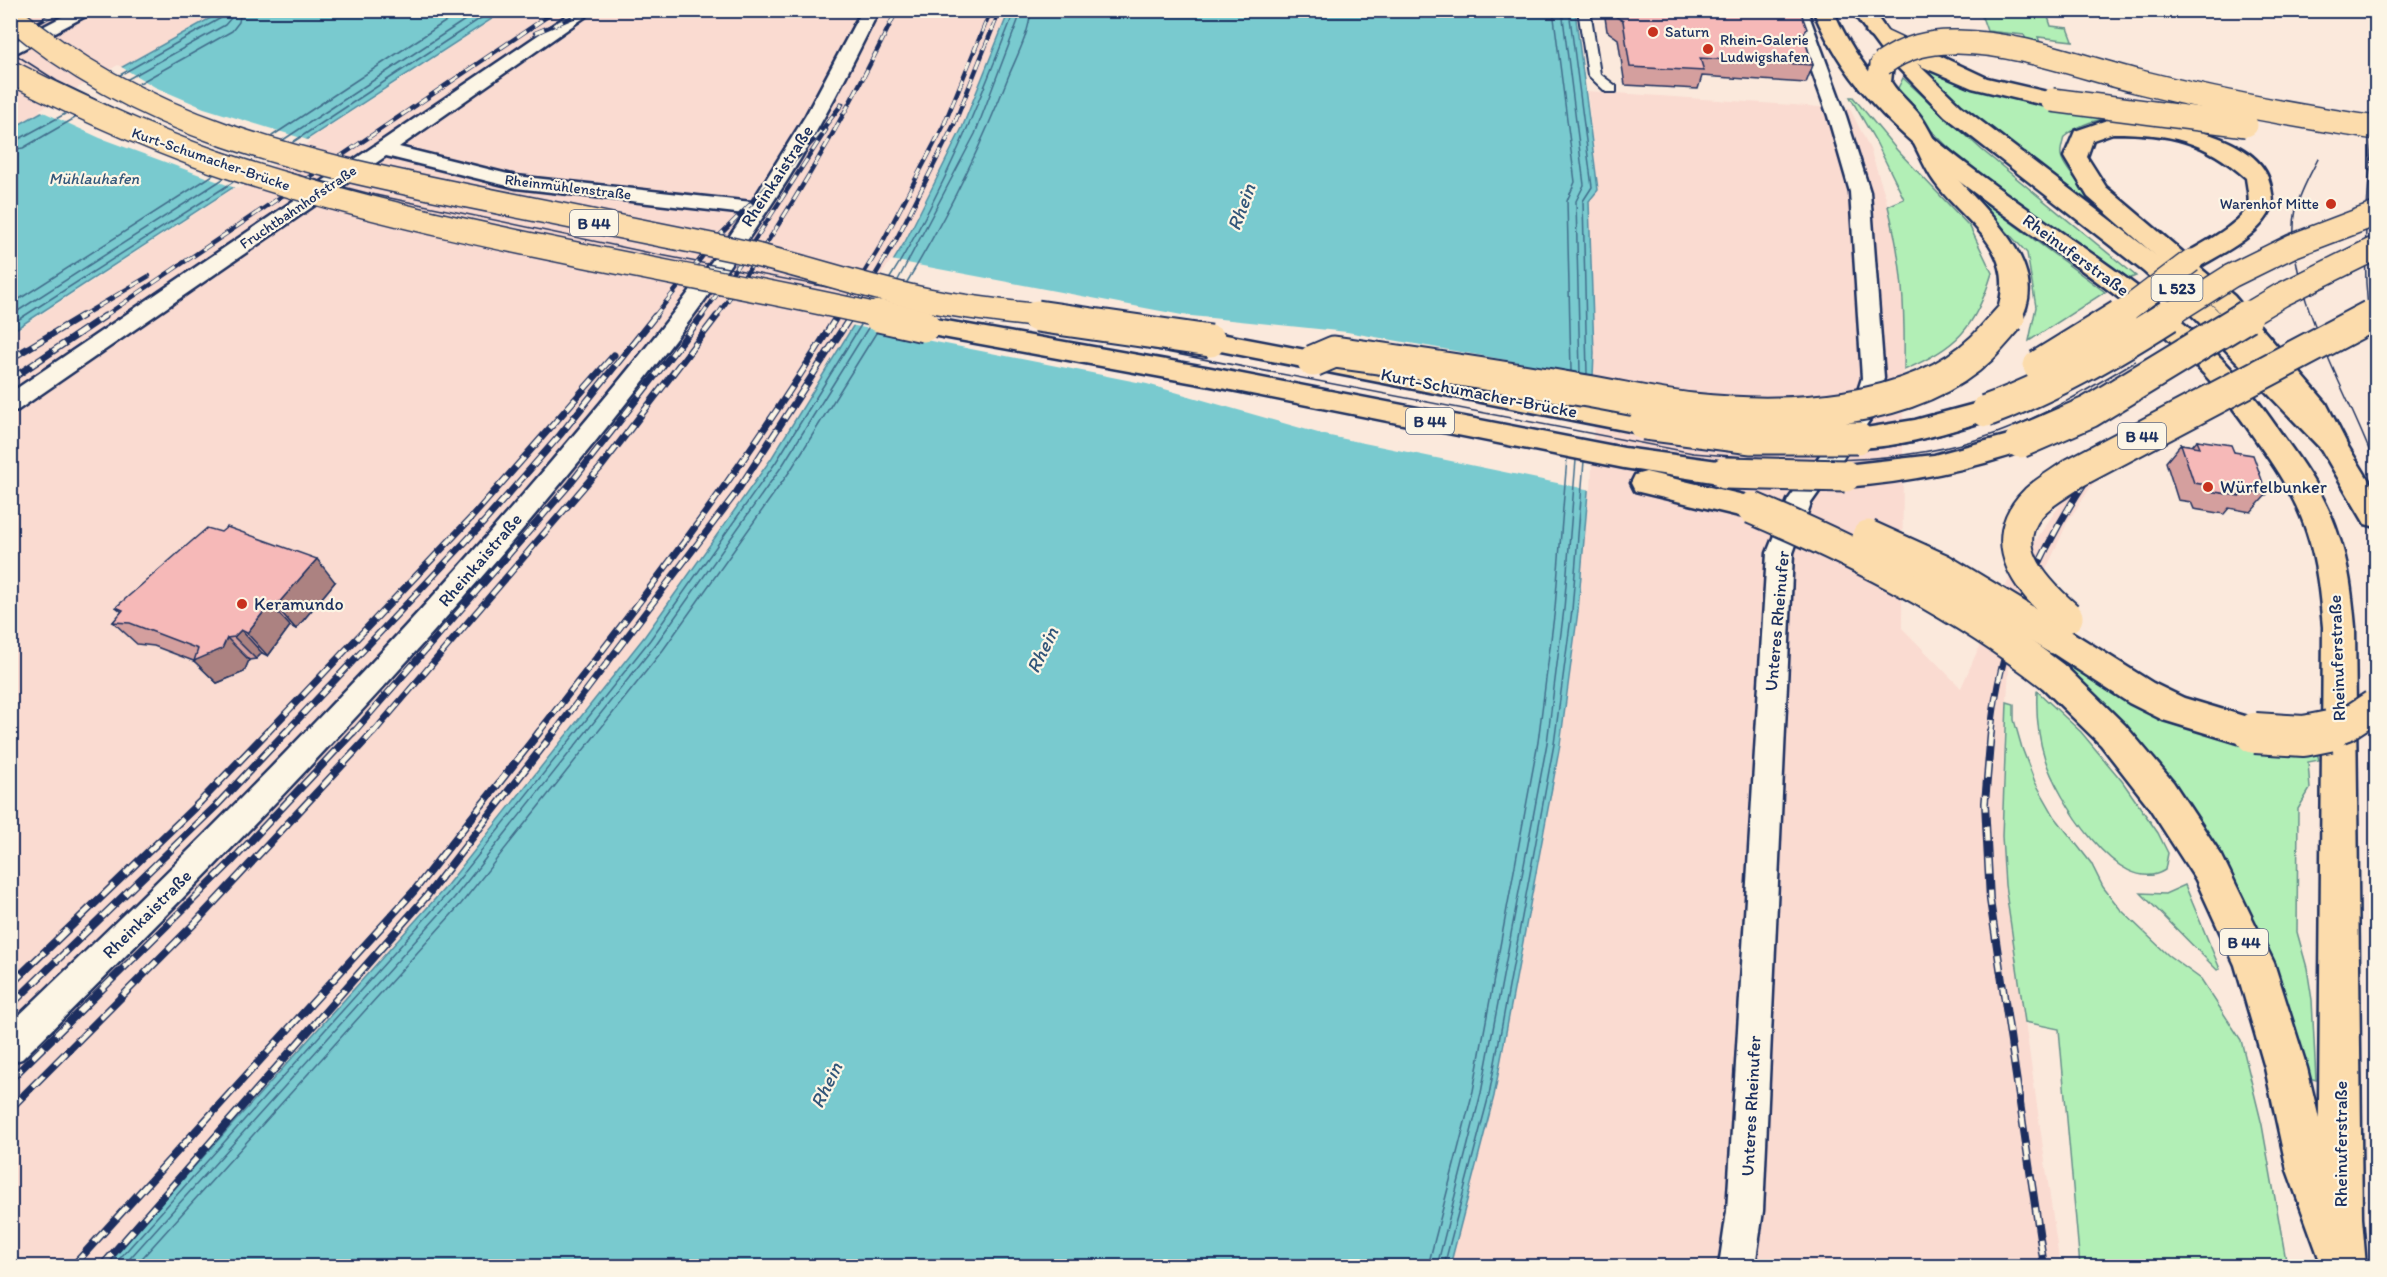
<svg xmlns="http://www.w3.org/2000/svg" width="2387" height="1277" font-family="Itim,sans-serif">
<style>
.built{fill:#fadbd1}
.green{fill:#b2efb6;stroke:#668f8a;stroke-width:1.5}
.water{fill:#79cacf;stroke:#538ca2;stroke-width:1.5}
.pier{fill:#fbe9dc}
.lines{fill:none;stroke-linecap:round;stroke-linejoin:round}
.shore{stroke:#416d8b;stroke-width:1.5}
.pedestrian-casing{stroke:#1b2f5e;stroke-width:4}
.minor-casing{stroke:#1b2f5e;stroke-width:5}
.primary-casing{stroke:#1b2f5e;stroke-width:5}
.trunk-casing{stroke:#1b2f5e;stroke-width:5}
.pedestrian{fill:#fcf5e5;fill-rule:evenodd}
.minor{fill:#fcf5e5;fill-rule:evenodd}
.primary{fill:#fcdcac;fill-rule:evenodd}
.trunk{fill:#fcdcac;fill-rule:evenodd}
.tram{stroke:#1b2f5e;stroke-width:1.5}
.rail-far2-casing{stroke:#1b2f5e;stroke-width:4.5}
.rail-far1-casing{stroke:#1b2f5e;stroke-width:7}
.rail-casing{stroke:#1b2f5e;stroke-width:8}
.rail-far2{stroke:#fcf5e5;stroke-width:3;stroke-dasharray:10;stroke-linecap:butt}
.rail-far1{stroke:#fcf5e5;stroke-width:4.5;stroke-dasharray:13;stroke-linecap:butt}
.rail{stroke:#fcf5e5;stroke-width:5;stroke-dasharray:16;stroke-linecap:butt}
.trunk-bridge-far2-casing{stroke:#1b2f5e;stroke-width:26;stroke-linecap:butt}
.trunk-bridge-far1-casing{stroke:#1b2f5e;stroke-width:35;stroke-linecap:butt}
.trunk-bridge-casing{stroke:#1b2f5e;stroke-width:44;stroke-linecap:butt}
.trunk-bridge-far2{stroke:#fcdcac;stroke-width:23}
.trunk-bridge-far1{stroke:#fcdcac;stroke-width:31}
.trunk-bridge{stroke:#fcdcac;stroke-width:40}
.wall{fill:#d49f9e;stroke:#1b2f5e;stroke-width:1.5}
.shaded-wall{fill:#ac8281;stroke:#1b2f5e;stroke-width:1.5}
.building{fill:#f6b9b8;stroke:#1b2f5e;stroke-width:1.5}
.poi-dot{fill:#c8321e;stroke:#fcf5e5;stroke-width:2}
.labels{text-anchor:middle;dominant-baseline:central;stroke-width:4.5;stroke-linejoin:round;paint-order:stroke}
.far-poi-label{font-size:15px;fill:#1b2f5e;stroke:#fcf5e5;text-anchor:start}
.far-street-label{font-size:15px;fill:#1b2f5e;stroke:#fcf5e5}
.far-water-label{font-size:16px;font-style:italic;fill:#32567a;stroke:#fcf5e5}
.shield{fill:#fcf5e5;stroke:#5e6a86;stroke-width:1.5}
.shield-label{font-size:16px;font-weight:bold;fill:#1b2f5e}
.street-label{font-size:18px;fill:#1b2f5e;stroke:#fcf5e5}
.poi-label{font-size:18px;fill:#1b2f5e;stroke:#fcf5e5;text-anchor:start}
.water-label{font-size:20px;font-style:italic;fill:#32567a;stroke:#fcf5e5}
</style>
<rect width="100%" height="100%" fill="#fbe9dc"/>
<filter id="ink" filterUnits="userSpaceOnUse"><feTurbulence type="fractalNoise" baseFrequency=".0167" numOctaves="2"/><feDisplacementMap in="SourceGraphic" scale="12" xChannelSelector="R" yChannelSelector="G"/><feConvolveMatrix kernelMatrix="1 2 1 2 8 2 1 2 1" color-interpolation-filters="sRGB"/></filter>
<g filter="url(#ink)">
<g class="built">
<polygon points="11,11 223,11 11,129"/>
<polygon points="506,11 1009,11 962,128 905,242 771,459 645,636 444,889 105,1266 11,1266 11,334"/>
<polygon points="1587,91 1850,109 1870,149 1885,195 1900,255 1904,285 1902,628 1961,688 2009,579 2083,471 2095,481 2068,521 2031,603 2009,669 2004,746 2002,836 2005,882 2060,1266 1450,1266 1494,1096 1578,611 1588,492 1594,353 1589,200 1598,190"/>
</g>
<g class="green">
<polygon points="1980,11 2046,11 2051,26 2068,28 2073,41 2038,37 2042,48 2029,47 2024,35 1987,31"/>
<path d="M1910,58L2119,117C2097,119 2081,123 2064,137C2063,142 2060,150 2061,155C2066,181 2137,235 2158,255H2151L1976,121Z"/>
<polygon points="1903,78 1982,150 2136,276 2126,280 1957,156 1895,94"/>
<path d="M1850,97H1853L1897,150L1970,227L1992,273C1975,329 1956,348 1904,370C1905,308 1903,266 1888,206L1904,199L1875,140Z"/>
<polygon points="1970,192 2105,292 2029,341 2036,307 2027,253"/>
<polygon points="2053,648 2316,749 2319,760 2308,762 2310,789 2298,809 2297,932 2307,968 2312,1000 2316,1080 2306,1077 2268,957 2050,656"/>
<path d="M2037,691L2081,732L2122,781L2158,833L2168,853L2165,870C2119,900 2056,795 2045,759C2038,737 2036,714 2037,691Z"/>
<polygon points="2007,702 2014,704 2014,720 2022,748 2035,782 2055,817 2091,863 2103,887 2120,909 2168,955 2201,979 2241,1040 2262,1125 2287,1266 2080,1266 2059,1029 2025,1022 2005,885 2002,836"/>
<polygon points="2185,885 2220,969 2217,970 2141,893 2165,894"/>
</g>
<g class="water">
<polygon points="223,11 504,11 11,332 11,129"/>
<polygon points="1009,11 1575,11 1598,190 1589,201 1594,353 1588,492 1578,611 1560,745 1494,1096 1450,1266 105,1266 444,889 645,636 771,459 905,242 962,128"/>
</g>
<g class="pier">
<polygon points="118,65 155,87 204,108 311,141 238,189 100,138 39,110"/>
<polygon points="891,260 1182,315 1347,332 1596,376 1591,490 1325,435 1147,384 850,325"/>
</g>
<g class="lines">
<g class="shore">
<polyline points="1553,10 1575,182 1567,201 1571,371"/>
<polyline points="1562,10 1584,185 1576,201 1580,373"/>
<polyline points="1569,10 1592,187 1583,201 1587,374"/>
<polyline points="120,75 221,18 225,10"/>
<polyline points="128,79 225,25 231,18 232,10"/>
<polyline points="138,84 232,31 239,22 241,10"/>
<polyline points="272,136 463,10"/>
<polyline points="283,140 480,10"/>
<polyline points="10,141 19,139 65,114"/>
<polyline points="293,142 493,10"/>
<polyline points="10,150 23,148 75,118"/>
<path d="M890,278C943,194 979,102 1015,10"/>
<polyline points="898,280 975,134 1022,10"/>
<path d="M907,282C947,216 981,147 1009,75C1018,54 1029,33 1031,10"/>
<polyline points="10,305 213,175"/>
<polyline points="10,316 223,179"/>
<polyline points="10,325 233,182"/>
<polyline points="113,1266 448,893 650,640 776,462 861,325"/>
<polyline points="123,1266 454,898 656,644 782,466 868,328"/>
<polyline points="135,1266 461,904 663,650 790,471 876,333"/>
<polyline points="1428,1266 1473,1091 1538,742 1555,608 1567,458"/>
<polyline points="1437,1266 1481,1093 1547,743 1564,609 1576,460"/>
<polyline points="1444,1266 1489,1095 1554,744 1572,610 1584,461"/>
</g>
<defs>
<polygon id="pedestrian" points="1578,10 1590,10 1600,74 1616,86 1616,92 1606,92 1588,75"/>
<g id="minor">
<polygon points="75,10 97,10 10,56 10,44"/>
<path d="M575,10H595L399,147L516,176L752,202L806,115L862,10H879C851,67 822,125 788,179C706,307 609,427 511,543C357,723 191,892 22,1059L10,1063V1024C197,846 378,665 545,469C615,387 685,303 745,214L516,188L386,156L18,410L10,412V393Z"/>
<polygon points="1790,10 1807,10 1846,116 1870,192 1884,378 1874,414 1811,503 1793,553 1763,1211 1755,1266 1719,1266 1727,1211 1767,553 1788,500 1851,412 1862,378 1850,192 1828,116"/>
</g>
<g id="primary">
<path d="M1813,10H1833C1867,89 1930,138 1997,187C2074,243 2157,293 2224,361C2247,385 2266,412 2285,439C2306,468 2327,499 2338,534C2349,564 2352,595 2355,627L2362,1218L2366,1266H2320L2318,1218L2323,627C2320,595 2317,563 2307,533C2297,501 2279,473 2260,446C2243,421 2225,396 2204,374C2139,304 2056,254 1980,197C1911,145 1847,92 1813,10Z"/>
<polygon points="1851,10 1872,10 1894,41 1961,106 2161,259 2215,308 2341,435 2376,492 2376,527 2365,524 2321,449 2197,320 2143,271 1945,116 1880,49"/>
</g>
<g id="trunk">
<polygon points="1876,26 1987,78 2060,95 2063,100 2060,105 2052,107 1972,88 1923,67 1869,36 1866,32 1869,28"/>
<path d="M1882,58L1890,59L1893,64L1891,82C1899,95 1912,104 1921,117C1934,135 1941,159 1955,176C1987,214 2055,268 2018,324L2009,326L2000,324L1996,318C2000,302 2005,285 2000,268C1991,231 1951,209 1931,177C1920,159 1913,137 1900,121C1886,103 1857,84 1874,59Z"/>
<path d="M2110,119C2156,120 2263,132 2271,188C2272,194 2274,201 2272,206C2263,234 2223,253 2199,267L2234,296L2326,403L2346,442L2341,449L2331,452L2321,449L2304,414L2216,308L2088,197L2064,157L2075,131ZM2113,133C2168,133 2204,140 2246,178C2247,186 2250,199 2248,206C2241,224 2201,244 2185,254L2106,187L2087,157L2093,140Z"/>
<polygon points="924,317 1211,368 1624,448 1725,462 1735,466 1740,473 1735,480 1725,484 1624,468 1211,386 915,332 911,326 915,320"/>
<polygon points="1210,332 1644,414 1654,417 1658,424 1654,431 1644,434 1200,347 1196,341 1200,335"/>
<path d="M1986,401L1996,404L2000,411L1996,418C1960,428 1881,455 1847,445L1843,438L1847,431L1915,420Z"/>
<path d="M2020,432L2030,435L2035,442L2030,449C1970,470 1909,482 1845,487L1834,483L1830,476L1834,469L1845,465L1934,455Z"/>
<polygon points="1646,472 1752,497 1763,500 1767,508 1763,516 1752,519 1635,491 1631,483 1635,475"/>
<polygon points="2055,625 2067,629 2153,683 2184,698 2267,723 2272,733 2267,743 2255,748 2163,720 2129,703 2043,647 2039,638 2043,629"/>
<polygon points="2054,663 2066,667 2125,725 2173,782 2222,856 2274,963 2307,1068 2331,1170 2364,1257 2360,1266 2322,1266 2287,1170 2265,1068 2235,965 2196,880 2147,804 2101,745 2042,687 2037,677 2042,667"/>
</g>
</defs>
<use href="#pedestrian" class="pedestrian-casing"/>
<use href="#minor" class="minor-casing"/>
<use href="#primary" class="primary-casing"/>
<use href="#trunk" class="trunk-casing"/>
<use href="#pedestrian" class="pedestrian"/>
<use href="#minor" class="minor"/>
<use href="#primary" class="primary"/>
<use href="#trunk" class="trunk"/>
<g class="tram">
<path d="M10,51L57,81L157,129L263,166L371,194L655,254L1693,453C1795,462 1899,468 1997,433C2046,415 2091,388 2135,361"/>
<path d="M2372,142C2366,215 2359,284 2376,356"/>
<path d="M2318,159C2310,175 2300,192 2296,209C2280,286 2351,395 2376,468"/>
<path d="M1860,450C1962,442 2031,401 2118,352"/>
</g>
<defs>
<g id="rail-far2">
<polyline points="535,33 590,10"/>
<polyline points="10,39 60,10"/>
<polyline points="80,317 149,276"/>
<polyline points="103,317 557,10"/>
<polyline points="654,317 717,238 814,140 842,104"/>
<polyline points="701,317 747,252 826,130"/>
<path d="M716,317C786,220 845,118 897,10"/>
<polyline points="837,317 881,245 943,127 991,10"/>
<polyline points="850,317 895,242 953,127 1000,10"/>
</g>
<g id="rail-far1">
<polyline points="10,359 82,316"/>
<polyline points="10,380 105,316"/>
<polyline points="267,733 472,517 614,355"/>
<polyline points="285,733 484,522 560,435 655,316"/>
<polyline points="353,733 571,483 702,316"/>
<polyline points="373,733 601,467 717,316"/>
<path d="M538,733C644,598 748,462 837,316"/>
<polyline points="554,733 736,493 851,316"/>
<path d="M1991,733C1999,641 2038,552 2089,476"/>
</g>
<g id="rail">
<polyline points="1991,731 1985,803 1990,900 2044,1266"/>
<polyline points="10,985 201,801 268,731"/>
<polyline points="10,1006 216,806 287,731"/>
<polyline points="10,1080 230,863 354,731"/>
<polyline points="10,1109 195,923 374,731"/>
<polyline points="73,1266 414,891 540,731"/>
<polyline points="102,1266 426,897 555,731"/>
</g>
</defs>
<use href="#rail-far2" class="rail-far2-casing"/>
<use href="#rail-far1" class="rail-far1-casing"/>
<use href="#rail" class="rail-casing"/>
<use href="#rail-far2" class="rail-far2"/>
<use href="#rail-far1" class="rail-far1"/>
<use href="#rail" class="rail"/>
<defs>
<g id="trunk-bridge-far2">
<path d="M10,15C143,129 301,162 468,196C553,213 637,230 721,247C791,261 858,286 928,300C967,308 1008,312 1048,317"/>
<path d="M1882,64C1906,47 1929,41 1958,42C2019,43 2078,66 2136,81C2215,101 2295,116 2376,128"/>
<path d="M10,72C85,110 161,145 242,171C452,238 671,269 886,317"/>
<polyline points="2052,100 2246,125"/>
<polyline points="2117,317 2191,261"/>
<polyline points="2166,317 2231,276 2292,246 2376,214"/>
<polyline points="2244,317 2281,295 2376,248"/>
<polyline points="2368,317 2376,313"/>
</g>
<g id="trunk-bridge-far1">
<polyline points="879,316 924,326"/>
<polyline points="1037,316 1210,341"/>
<path d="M1313,361L1334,352C1416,363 1499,376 1581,390C1618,396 1655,405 1692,409C1783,419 1912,415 1982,348C1991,339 2000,328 2009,318"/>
<polyline points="2039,366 2120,316"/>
<path d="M1986,411C2051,387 2110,353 2168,316"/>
<polyline points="1644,424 1750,438 1857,438"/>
<polyline points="2020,442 2089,412 2247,316"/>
<polyline points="1725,473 1845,476"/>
<path d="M1752,508C1860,554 1961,605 2054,677"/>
<polyline points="1868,536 1941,569 2055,638"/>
<path d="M2067,617C2032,587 1992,543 2036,500C2047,490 2062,482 2074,473L2371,316"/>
<polyline points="2323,733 2345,725 2374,706"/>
</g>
<polyline id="trunk-bridge" points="2255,733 2304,736 2329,731"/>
</defs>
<use href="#trunk-bridge-far2" class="trunk-bridge-far2-casing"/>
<use href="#trunk-bridge-far1" class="trunk-bridge-far1-casing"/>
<use href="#trunk-bridge" class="trunk-bridge-casing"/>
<use href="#trunk-bridge-far2" class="trunk-bridge-far2"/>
<use href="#trunk-bridge-far1" class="trunk-bridge-far1"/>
<use href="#trunk-bridge" class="trunk-bridge"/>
</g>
<g class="wall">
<polygon points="1604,10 1800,10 1804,38 1813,65 1806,83 1702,76 1698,89 1625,85 1618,39 1607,31"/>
<polygon points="2197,440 2234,452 2267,494 2251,512 2229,508 2224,514 2194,509 2191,502 2178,500 2166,462 2181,444 2192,446"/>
<polygon points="335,582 296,629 290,626 268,656 262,653 256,659 249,660 244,672 217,683 196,662 154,646 137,644 113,622 122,612 116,607"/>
</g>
<g class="shaded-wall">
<polygon points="317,559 335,582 296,629 276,606"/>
<polygon points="270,604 290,626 268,656 247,633"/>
<polygon points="241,630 262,653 256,659 234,637"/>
<polygon points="227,638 249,660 244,672 217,683 194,661"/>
</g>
<g class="building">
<polygon points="1611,10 1800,10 1807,29 1803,35 1813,65 1700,58 1704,71 1630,67 1623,21 1612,14"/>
<polygon points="2197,440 2231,445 2234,452 2253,455 2267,494 2238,489 2240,496 2209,491 2207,485 2194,483 2181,444 2200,447"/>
<polygon points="227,527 317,559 276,606 270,604 247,633 241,630 234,637 227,638 222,649 194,661 198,649 130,623 113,622 123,610 116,607 207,528 221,532"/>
</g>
</g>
<g class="poi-dot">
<circle cx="1653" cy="32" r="6"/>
<circle cx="1708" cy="49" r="6"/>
<circle cx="2331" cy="204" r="6"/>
<circle cx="2208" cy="487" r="6"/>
<circle cx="242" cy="604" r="6"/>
</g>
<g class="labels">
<g class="far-poi-label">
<text x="1665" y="32">Saturn</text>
<text x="1720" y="40">Rhein-Galerie<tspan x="1720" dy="17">Ludwigshafen</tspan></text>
<text x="2319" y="204" text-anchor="end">Warenhof Mitte</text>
</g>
<g class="far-street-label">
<text transform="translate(211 159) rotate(19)">Kurt-Schumacher-Brücke</text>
<text transform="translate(568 187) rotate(7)">Rheinmühlenstraße</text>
<text transform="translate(298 207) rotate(-34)">Fruchtbahnhofstraße</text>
</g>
<g class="far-water-label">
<text x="94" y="178">Mühlauhafen</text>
</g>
<g class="shield">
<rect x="570" y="210" width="48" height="26" rx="4.5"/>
<rect x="2151.5" y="275" width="51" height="26" rx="4.5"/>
<rect x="1406" y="408" width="48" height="26" rx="4.5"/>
<rect x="2118" y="423" width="48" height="26" rx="4.5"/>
<rect x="2220" y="929" width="48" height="26" rx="4.5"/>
</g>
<g class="shield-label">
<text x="594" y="223">B 44</text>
<text x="2177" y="288">L 523</text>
<text x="1430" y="421">B 44</text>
<text x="2142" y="436">B 44</text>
<text x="2244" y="942">B 44</text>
</g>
<g class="street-label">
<text transform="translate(777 176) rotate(-57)">Rheinkaistraße</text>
<text transform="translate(2076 255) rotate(36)">Rheinuferstraße</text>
<text transform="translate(1479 393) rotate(11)">Kurt-Schumacher-Brücke</text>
<text transform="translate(480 560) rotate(-49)">Rheinkaistraße</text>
<text transform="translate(1777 621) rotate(-85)">Unteres Rheinufer</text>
<text transform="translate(2337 658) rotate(-92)">Rheinuferstraße</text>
<text transform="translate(147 914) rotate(-45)">Rheinkaistraße</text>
<text transform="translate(1751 1106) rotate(-87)">Unteres Rheinufer</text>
<text transform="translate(2341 1144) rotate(-90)">Rheinuferstraße</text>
</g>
<g class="poi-label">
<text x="2220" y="487">Würfelbunker</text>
<text x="254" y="604">Keramundo</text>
</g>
<g class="water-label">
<text transform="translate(1241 207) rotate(-70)">Rhein</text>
<text transform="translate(1042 650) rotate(-64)">Rhein</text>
<text transform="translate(826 1085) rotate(-64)">Rhein</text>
</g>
</g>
<rect width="2387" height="1277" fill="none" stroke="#fcf5e5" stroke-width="36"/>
<rect x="18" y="18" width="2351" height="1241" fill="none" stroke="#1b2f5e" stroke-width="2" filter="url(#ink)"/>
</svg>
